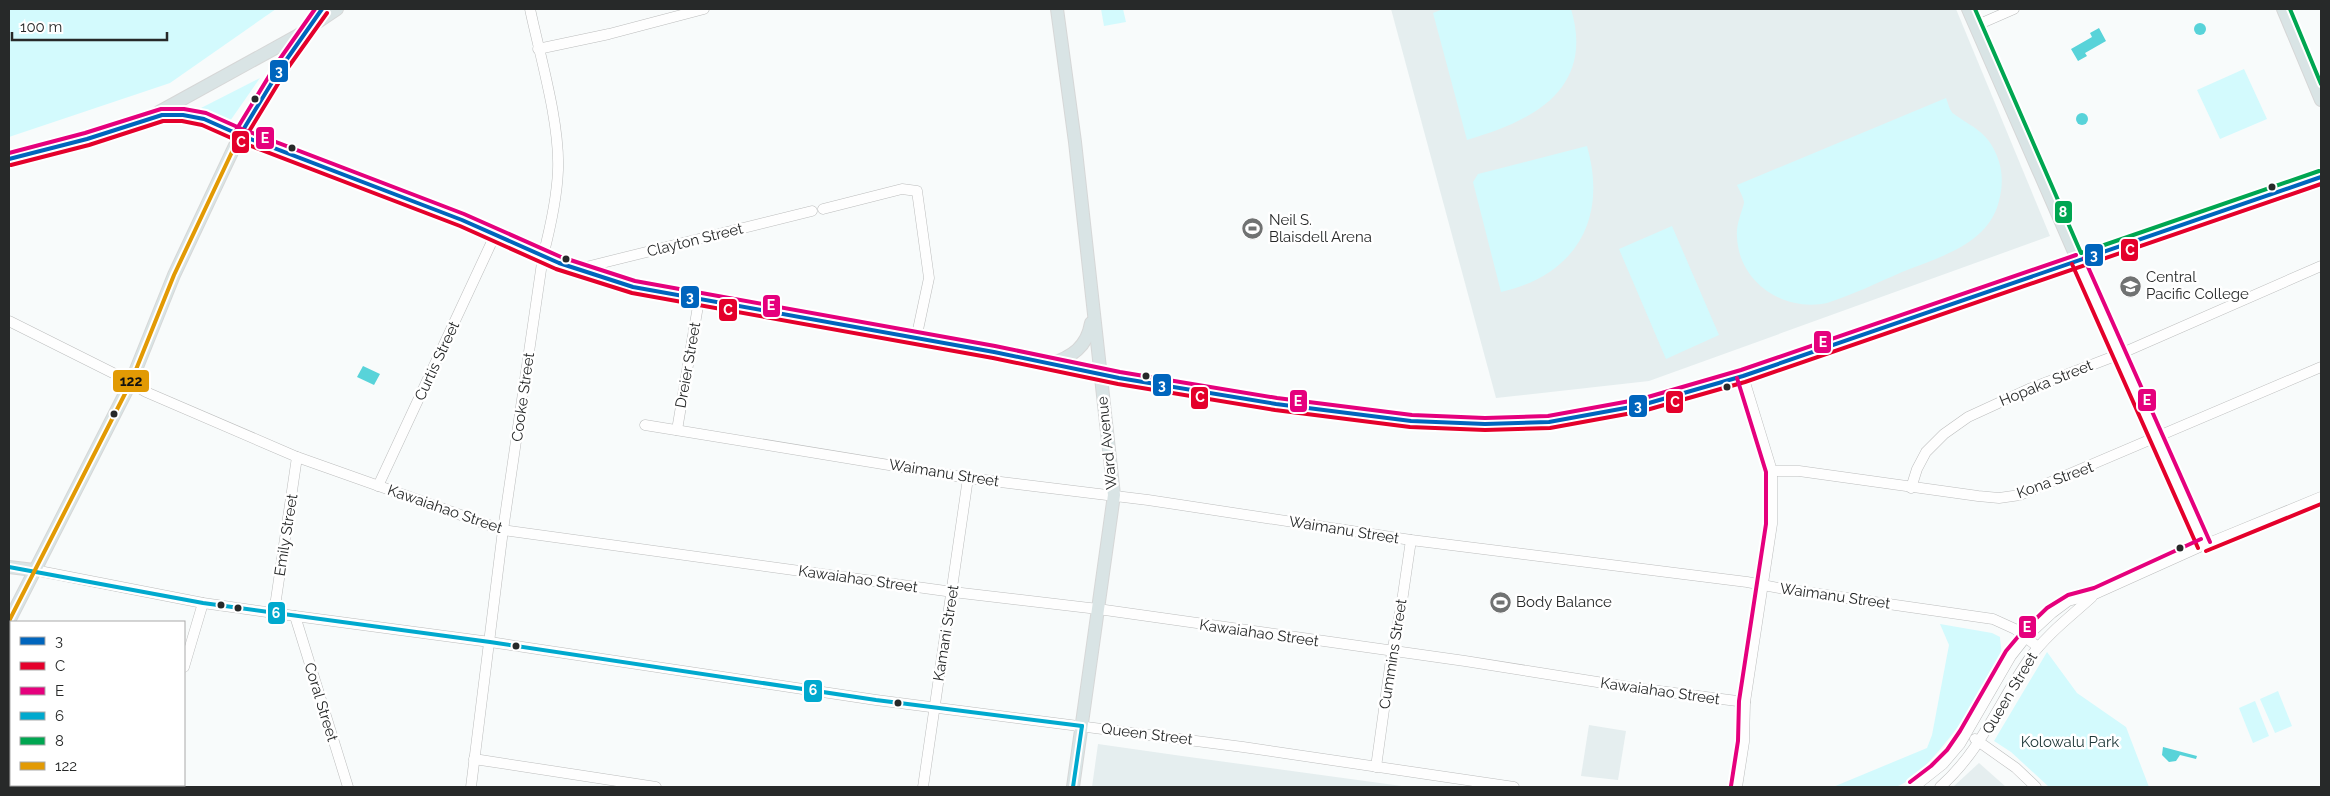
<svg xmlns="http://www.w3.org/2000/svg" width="2330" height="796" font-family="Raleway,sans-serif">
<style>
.built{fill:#e5eeef}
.green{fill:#d3fafd}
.water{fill:#58d3d9}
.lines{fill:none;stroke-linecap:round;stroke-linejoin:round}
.minor-casing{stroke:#bcbdbd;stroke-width:11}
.major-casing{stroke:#d6d7d7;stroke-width:14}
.minor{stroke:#fefefe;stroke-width:10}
.major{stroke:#d9e4e5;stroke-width:12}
.bus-1-casing{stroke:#fff;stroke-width:8}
.bus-2-casing{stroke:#fff;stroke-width:8}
.bus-3-casing{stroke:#fff;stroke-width:8}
.bus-4-casing{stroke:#fff;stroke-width:8}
.bus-5-casing{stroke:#fff;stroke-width:8}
.bus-6-casing{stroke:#fff;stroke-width:8}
.bus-1{stroke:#0065bd;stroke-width:4}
.bus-2{stroke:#e4002b;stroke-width:4}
.bus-3{stroke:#e5007d;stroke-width:4}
.bus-4{stroke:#00a9ce;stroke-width:4}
.bus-5{stroke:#00a651;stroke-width:4}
.bus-6{stroke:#e29a04;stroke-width:4}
.bus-dot{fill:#272929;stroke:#fff;stroke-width:2}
.labels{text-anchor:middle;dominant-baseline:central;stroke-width:5;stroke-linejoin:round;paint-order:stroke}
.poi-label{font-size:15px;fill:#272929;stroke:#fff;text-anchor:start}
.street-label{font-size:15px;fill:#272929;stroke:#fff}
.park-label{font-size:15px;fill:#213a3b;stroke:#fff}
.line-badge{stroke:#fff;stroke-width:2}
.badge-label{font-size:14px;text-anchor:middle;font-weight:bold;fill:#fff}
.pale-badge-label{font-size:14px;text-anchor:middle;font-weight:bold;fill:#111}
</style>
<rect width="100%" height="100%" fill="#f8fbfb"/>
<g class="built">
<polygon points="1391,9 1956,9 2050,236 1649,381 1496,398"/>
<polygon points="1589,725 1626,731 1618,780 1581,776"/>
<polygon points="1098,744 1182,756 1409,787 1092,787"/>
<polygon points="1979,763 2006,787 1953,787"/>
</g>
<g class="green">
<polygon points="9,9 276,9 170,83 9,137"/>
<polygon points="1101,9 1123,9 1126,22 1104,26"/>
<path d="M1443,9H1571C1595,89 1533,121 1467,140L1433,13Z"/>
<polygon points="2244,69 2267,119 2220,139 2197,90"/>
<polygon points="260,78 230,121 200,112 201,108"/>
<path d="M1946,98C1948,103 1950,112 1954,114C1973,128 1987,131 1997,156C2003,170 2003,186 1999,201C1988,245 1939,257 1902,272C1877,283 1852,295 1827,303C1784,312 1739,283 1737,237C1736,224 1741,215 1744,203C1744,198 1739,190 1737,185Z"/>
<path d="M1587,146C1608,219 1576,275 1501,292L1473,182L1478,174Z"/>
<polygon points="1672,226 1719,335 1666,359 1619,249"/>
<path d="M1940,624L1992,633L2000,637C2000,642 2002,648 2001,652C1990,686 1931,773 1898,786C1887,791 1848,787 1833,787L1927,748L1932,735L1949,645Z"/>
<polygon points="2047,652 2077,693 2126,727 2149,787 2049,787 2011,752 1994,741"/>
<polygon points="2278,691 2292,726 2275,733 2260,699"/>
<polygon points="2255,701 2269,736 2253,743 2239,708"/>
</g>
<g class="water">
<circle cx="2200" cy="29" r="6"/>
<polygon points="2099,28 2106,41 2085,53 2087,56 2078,61 2071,49 2092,37 2090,33"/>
<circle cx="2082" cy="119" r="6"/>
<polygon points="363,366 380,374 374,385 357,377"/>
<polygon points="2163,747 2197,756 2196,759 2180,755 2176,761 2169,762 2162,755"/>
</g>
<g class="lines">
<defs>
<g id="minor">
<polyline points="1975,26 2014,9"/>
<polyline points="538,49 609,34 704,9"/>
<polyline points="823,209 902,189 917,191 929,278 916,339"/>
<polyline points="2078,261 2204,545"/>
<polyline points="578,269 812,211"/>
<polyline points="9,321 117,375 146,392 297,457 503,530 953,592 1098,609 1465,661 1635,688 1745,702"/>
<polyline points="645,425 968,478 1148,500 1411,540 1747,582 1784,589 1993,619 2015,629 2038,647"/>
<polyline points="677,430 699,300"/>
<polyline points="1772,471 1799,471 1978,496 1999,498 2020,495 2321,367"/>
<polyline points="378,486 495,235"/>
<polyline points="1911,488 1917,469 1926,452 1944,434 1968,417 2029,389 2120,354 2321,266"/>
<polyline points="34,570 203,603 295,616 490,642 876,700 1243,747 1514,787"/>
<polyline points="274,613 297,457"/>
<polyline points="295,616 348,787"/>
<polyline points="184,667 203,603"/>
<polyline points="1975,739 2016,768 2036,787"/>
<polyline points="474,759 656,787"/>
<polyline points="1376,767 1392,652 1401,608 1411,540"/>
<polyline points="152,787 152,785"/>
<path d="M471,787L503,530L543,256C550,229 557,198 558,170C560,123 540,56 530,9"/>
<polyline points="923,787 968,478"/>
<polyline points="1737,787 1744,742 1745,702 1772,524 1772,471 1743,376"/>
<polyline points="1914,787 1943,764 1960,744 2011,656 2026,637 2052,613 2068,601 2095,594 2204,545 2321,497"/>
<path d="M1940,787C1981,751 1999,702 2029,659C2046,635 2071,616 2092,597"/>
</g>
<g id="major">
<polyline points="1057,9 1075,142 1114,495 1073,787"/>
<polyline points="1968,9 2078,261"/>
<polyline points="2283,9 2321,100"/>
<polyline points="159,112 297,36 337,9"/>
<path d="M133,122L172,114L204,119L240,135L462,220L559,263L618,283L659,294C772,313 885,330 997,353C1100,374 1203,394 1307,408C1387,419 1468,428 1549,422C1616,417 1679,393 1743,376L2321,177"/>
<polyline points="9,159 87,139 140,119"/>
<path d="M1050,364C1072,357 1087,347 1091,323"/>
<polyline points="9,567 34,570"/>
<polyline points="9,621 131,382 174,275 240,135 282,66 322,9"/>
</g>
</defs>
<use href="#minor" class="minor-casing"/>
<use href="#major" class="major-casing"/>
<use href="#minor" class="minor"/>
<use href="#major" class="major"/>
<defs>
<g id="bus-1">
<polyline points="240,135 282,66 322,9"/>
<polyline points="9,159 87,139 162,115 183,115 204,119 240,135 462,220 559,263 633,287 994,352 1119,378 1276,404 1411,421 1485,424 1549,422 1642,405 1743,376 2321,177"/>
</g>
<g id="bus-2">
<polyline points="245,138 287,69 327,13"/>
<polyline points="11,165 89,145 163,121 182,121 202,125 238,141 460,226 556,269 632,293 993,358 1118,384 1275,410 1410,427 1485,430 1550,428 1643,411 1745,382 2321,184"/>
<polyline points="2072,264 2198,548"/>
<polyline points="2206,551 2321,504"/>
</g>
<g id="bus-3">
<polyline points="235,132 277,63 315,9"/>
<polyline points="9,153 85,133 161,109 184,109 206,113 242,129 464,214 561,257 635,281 995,346 1120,372 1277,398 1412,415 1485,418 1548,416 1641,399 1741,370 2076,255"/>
<polyline points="2084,258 2210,542"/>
<polyline points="1910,782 1931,766 1947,750 1960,731 2006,651 2022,632 2047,608 2068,595 2094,588 2201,539"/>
<polyline points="1731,786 1738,741 1739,701 1766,524 1766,472 1737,378"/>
</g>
<g id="bus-4">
<polyline points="9,567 203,603 490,642 876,700 1082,726"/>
<polyline points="1073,787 1082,726"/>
</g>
<g id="bus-5">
<polyline points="1975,9 2081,253 2319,171"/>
<polyline points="2290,9 2321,84"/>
</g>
<polyline id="bus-6" points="9,621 131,382 174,275 240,135"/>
</defs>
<use href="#bus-1" class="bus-1-casing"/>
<use href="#bus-2" class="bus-2-casing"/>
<use href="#bus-3" class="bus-3-casing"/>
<use href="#bus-4" class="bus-4-casing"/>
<use href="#bus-5" class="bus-5-casing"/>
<use href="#bus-6" class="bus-6-casing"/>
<use href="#bus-1" class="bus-1"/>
<use href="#bus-2" class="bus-2"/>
<use href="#bus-3" class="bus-3"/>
<use href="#bus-4" class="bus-4"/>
<use href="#bus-5" class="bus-5"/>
<use href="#bus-6" class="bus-6"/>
</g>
<defs>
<symbol id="stadium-disc" viewBox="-11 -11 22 22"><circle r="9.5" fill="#707272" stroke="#fff"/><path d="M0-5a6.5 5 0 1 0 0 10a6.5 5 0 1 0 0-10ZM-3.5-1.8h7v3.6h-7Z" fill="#fff"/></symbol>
<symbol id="university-disc" viewBox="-11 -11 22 22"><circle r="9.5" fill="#707272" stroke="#fff"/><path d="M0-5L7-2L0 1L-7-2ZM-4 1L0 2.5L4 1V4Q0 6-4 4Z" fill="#fff"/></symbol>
</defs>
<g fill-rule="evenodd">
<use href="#stadium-disc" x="1240" y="216" width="25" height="25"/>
<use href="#university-disc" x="2118" y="274" width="25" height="25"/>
<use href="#stadium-disc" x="1488" y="590" width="25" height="25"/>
</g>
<g class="bus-dot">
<circle cx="255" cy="99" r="4.5"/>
<circle cx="292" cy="148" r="4.5"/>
<circle cx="2272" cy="187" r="4.5"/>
<circle cx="566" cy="259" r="4.5"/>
<circle cx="1146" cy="376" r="4.5"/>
<circle cx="1727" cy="387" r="4.5"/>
<circle cx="114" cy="414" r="4.5"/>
<circle cx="2180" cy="548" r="4.5"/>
<circle cx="221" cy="605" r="4.5"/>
<circle cx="238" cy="608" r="4.5"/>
<circle cx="516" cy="646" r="4.5"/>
<circle cx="898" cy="703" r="4.5"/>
</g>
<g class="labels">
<g class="poi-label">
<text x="1269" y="220">Neil S.<tspan x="1269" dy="17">Blaisdell Arena</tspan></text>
<text x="2146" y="277">Central<tspan x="2146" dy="17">Pacific College</tspan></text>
<text x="1516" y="602">Body Balance</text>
</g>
<g class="street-label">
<text transform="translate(695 240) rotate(-14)">Clayton Street</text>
<text transform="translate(437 361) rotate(-65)">Curtis Street</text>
<text transform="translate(688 365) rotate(-80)">Dreier Street</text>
<text transform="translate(2046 383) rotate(-22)">Hopaka Street</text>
<text transform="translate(523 397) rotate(-82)">Cooke Street</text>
<text transform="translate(1107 443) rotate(-96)">Ward Avenue</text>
<text transform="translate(944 473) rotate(9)">Waimanu Street</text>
<text transform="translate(2055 480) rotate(-20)">Kona Street</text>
<text transform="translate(445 509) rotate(19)">Kawaiahao Street</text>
<text transform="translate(1344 530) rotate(9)">Waimanu Street</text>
<text transform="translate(286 535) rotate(-81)">Emily Street</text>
<text transform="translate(858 579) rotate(8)">Kawaiahao Street</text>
<text transform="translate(1835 596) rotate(8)">Waimanu Street</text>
<text transform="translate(946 633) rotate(-81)">Kamani Street</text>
<text transform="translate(1259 633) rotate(8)">Kawaiahao Street</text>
<text transform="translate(1393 654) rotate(-81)">Cummins Street</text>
<text transform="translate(1660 691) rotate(8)">Kawaiahao Street</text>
<text transform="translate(2010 693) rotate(-59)">Queen Street</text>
<text transform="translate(321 702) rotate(73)">Coral Street</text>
<text transform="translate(1147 734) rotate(7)">Queen Street</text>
</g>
<g class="park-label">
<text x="2070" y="742">Kolowalu Park</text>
</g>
</g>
<g class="line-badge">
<rect x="269" y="59" width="20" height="24" rx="5" fill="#0065bd"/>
<rect x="255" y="126" width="20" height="24" rx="5" fill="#e5007d"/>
<rect x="231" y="130" width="19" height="24" rx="5" fill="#e4002b"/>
<rect x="2054" y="200" width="19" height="24" rx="5" fill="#00a651"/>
<rect x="2120" y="238" width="19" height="24" rx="5" fill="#e4002b"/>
<rect x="2084" y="243" width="20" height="24" rx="5" fill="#0065bd"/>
<rect x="680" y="285" width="20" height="24" rx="5" fill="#0065bd"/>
<rect x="762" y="294" width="19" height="24" rx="5" fill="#e5007d"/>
<rect x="718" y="298" width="20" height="24" rx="5" fill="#e4002b"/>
<rect x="1813" y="330" width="19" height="24" rx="5" fill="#e5007d"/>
<rect x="112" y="369" width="38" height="24" rx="5" fill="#e29a04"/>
<rect x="1152" y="373" width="20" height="24" rx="5" fill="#0065bd"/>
<rect x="1190" y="386" width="19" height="24" rx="5" fill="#e4002b"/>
<rect x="2137" y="388" width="20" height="24" rx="5" fill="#e5007d"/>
<rect x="1289" y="389" width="19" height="24" rx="5" fill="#e5007d"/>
<rect x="1665" y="390" width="19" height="24" rx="5" fill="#e4002b"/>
<rect x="1628" y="394" width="20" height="24" rx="5" fill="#0065bd"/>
<rect x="267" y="601" width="19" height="24" rx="5" fill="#00a9ce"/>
<rect x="2018" y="615" width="19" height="24" rx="5" fill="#e5007d"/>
<rect x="803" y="679" width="20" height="24" rx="5" fill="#00a9ce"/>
</g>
<g class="badge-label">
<text x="279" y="76">3</text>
<text x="265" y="143">E</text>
<text x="241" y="147">C</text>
<text x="2063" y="217">8</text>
<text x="2130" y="255">C</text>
<text x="2094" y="260">3</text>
<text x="690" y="302">3</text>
<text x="771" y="310">E</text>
<text x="728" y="315">C</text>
<text x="1823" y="347">E</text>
<text x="1162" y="390">3</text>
<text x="1200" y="402">C</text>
<text x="2147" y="405">E</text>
<text x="1298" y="406">E</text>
<text x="1675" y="407">C</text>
<text x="1638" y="411">3</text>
<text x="276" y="618">6</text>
<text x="2027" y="632">E</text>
<text x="813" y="695">6</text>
</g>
<g class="pale-badge-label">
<text x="131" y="386">122</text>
</g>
<rect width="2330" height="796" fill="none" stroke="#272929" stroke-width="20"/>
<rect x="10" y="621" width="175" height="165" fill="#ffffff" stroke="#a9a9a9"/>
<rect x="20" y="637" width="25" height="8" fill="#0065bd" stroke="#a9a9a9"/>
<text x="55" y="646" font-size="15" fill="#272929">3</text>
<rect x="20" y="662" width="25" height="8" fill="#e4002b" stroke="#a9a9a9"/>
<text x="55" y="671" font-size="15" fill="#272929">C</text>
<rect x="20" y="687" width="25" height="8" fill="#e5007d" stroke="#a9a9a9"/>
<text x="55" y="696" font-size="15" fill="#272929">E</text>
<rect x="20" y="712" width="25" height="8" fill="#00a9ce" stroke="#a9a9a9"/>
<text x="55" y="721" font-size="15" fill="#272929">6</text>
<rect x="20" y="737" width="25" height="8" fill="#00a651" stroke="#a9a9a9"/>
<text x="55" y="746" font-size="15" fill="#272929">8</text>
<rect x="20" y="762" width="25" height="8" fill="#e29a04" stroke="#a9a9a9"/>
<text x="55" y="771" font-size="15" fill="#272929">122</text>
<path d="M12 32v8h155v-8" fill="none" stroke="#272929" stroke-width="2.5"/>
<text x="20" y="32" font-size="15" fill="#272929" stroke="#ffffff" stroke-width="4" paint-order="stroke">100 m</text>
</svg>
